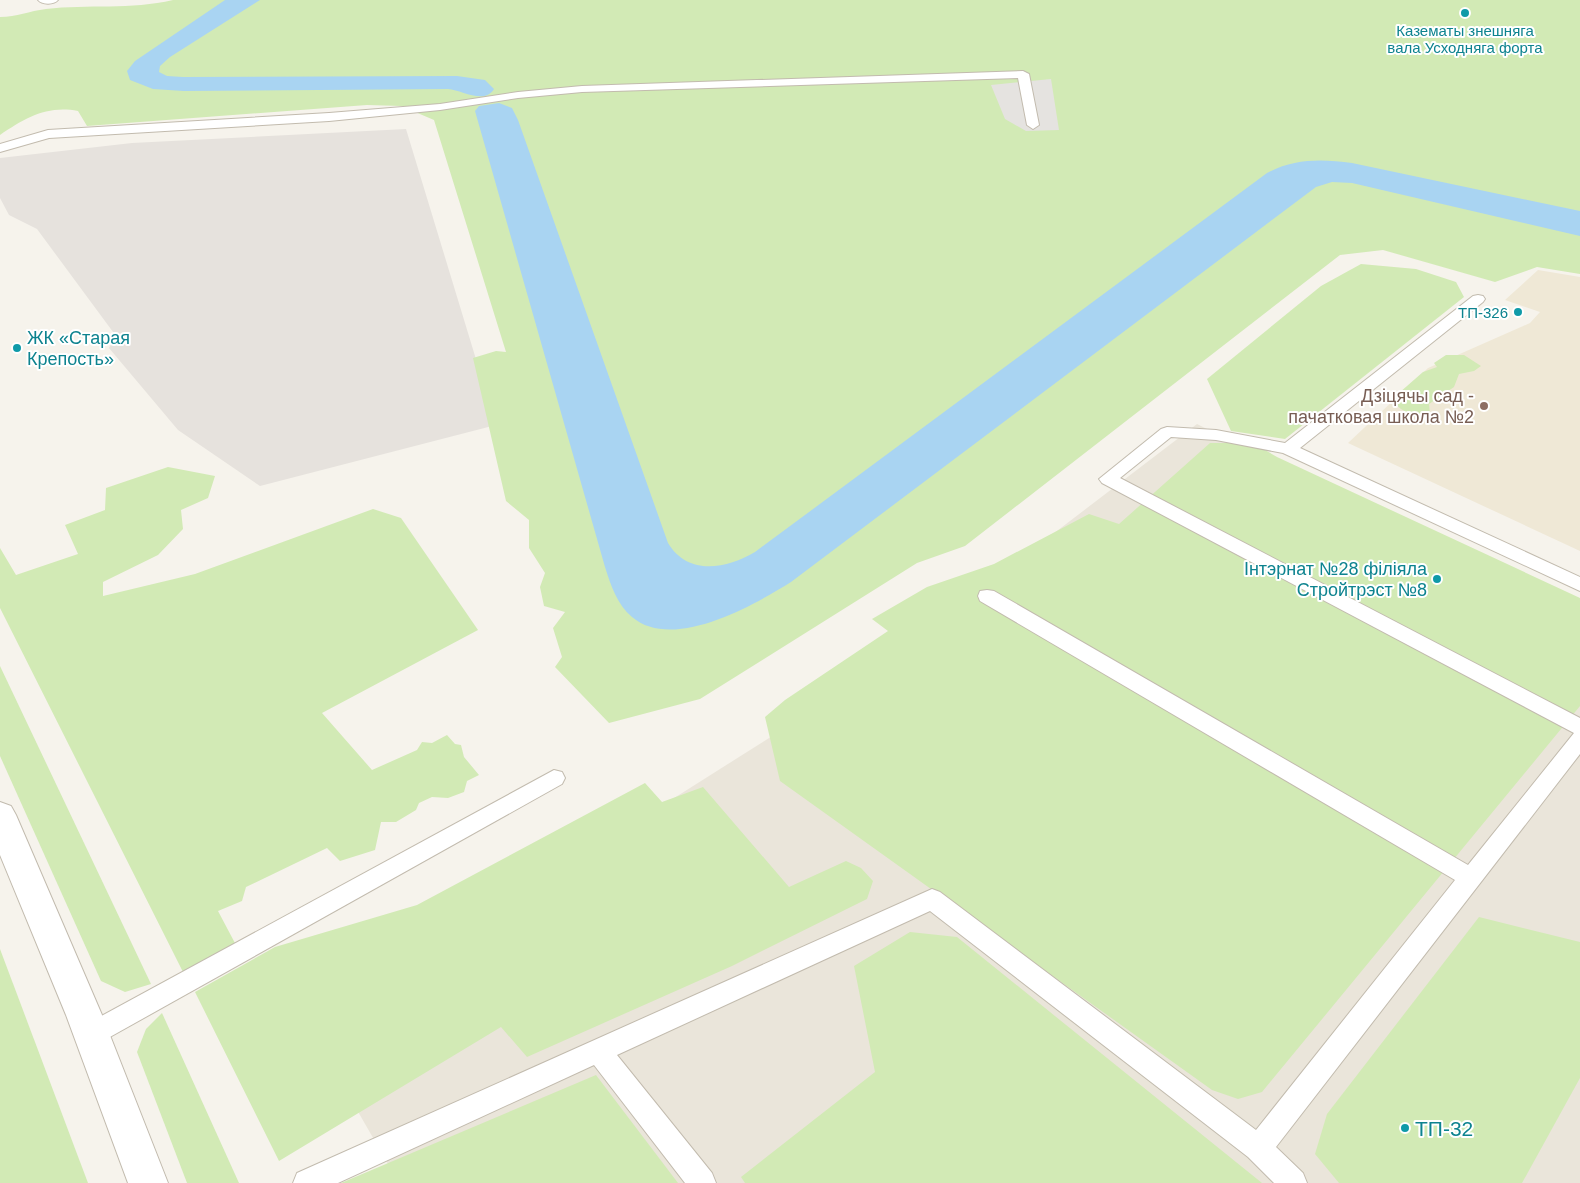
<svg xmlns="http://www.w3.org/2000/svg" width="1580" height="1183" font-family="Arial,sans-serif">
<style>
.residential{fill:#eae5da}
.industrial{fill:#e6e2dd}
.education{fill:#efe8d6}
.green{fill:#d2eab5}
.parking{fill:#e5e3e0}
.water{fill:#a9d4f2}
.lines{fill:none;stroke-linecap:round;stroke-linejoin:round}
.lane-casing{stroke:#c2bbae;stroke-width:2}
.street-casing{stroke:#c2bbae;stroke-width:2}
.lane{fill:#fff;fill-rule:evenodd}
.street{fill:#fff;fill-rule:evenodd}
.culture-dot{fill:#0f9aa8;stroke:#fff;stroke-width:2}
.education-dot{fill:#8d6e63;stroke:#fff;stroke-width:2}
.labels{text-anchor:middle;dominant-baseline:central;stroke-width:4;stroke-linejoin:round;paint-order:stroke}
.far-culture-label{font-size:15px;fill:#0d838f;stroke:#fff}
.culture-label{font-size:18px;fill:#0d838f;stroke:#fff;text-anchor:start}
.education-label{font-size:18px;fill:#785e54;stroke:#fff;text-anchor:end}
.near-culture-label{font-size:21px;fill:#0d838f;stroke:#fff;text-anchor:start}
</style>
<rect width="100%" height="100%" fill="#f6f3ec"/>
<polygon class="residential" points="1197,424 1580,617 1580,1183 399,1183 303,1016 641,819 867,676"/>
<polygon class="industrial" points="406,129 496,425 260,486 178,430 109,348 116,336 37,229 9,215 0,198 0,158 132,143"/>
<polygon class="education" points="1538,270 1580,277 1580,551 1348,443 1428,368 1530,323 1540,312 1505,300"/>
<g class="green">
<path d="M173,0H1580V274L1537,267L1495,282L1383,250L1340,255L965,546L917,563L700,699L609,723L555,667L562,657L553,628L565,612L544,606L540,587L545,573L529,548V520L506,501L473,358L496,351L506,352L434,120L401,106L367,105L87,126L78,111C47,105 25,118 0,135V17C17,17 29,11 46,9C88,4 131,10 173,0Z"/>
<polygon points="1361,264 1416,269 1456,282 1464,297 1285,439 1231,431 1207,379 1321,286"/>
<polygon points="1446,355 1464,355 1481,366 1474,371 1459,374 1454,387 1429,404 1430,414 1417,418 1401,409 1391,400 1423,372 1437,367 1434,363"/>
<polygon points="1210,443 1253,443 1277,457 1580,598 1580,706 1262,1092 1238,1099 1212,1090 780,781 765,717 785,700 888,631 872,619 927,587 994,564 1089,514 1119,524"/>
<polygon points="168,467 215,476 208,498 181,510 183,529 158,555 103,582 103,596 195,574 373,509 401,518 478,630 322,713 372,770 417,750 422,742 432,743 447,735 455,744 461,745 464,757 479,775 467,781 464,792 448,798 432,797 419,803 416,810 396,822 381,822 375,850 340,861 327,848 246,887 242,901 218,911 236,945 183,972 0,608 0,548 16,575 78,554 65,525 105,510 106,488"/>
<polygon points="0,666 151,984 125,992 101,981 0,756"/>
<polygon points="645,783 662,802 703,787 789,887 846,861 861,868 873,881 867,899 732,966 527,1057 501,1027 279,1161 195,992 275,947 417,905"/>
<polygon points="1479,917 1580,942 1580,1078 1522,1183 1339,1183 1315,1154 1327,1114"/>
<polygon points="910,932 957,937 1262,1183 745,1183 741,1177 875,1072 854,966"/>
<polygon points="0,949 88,1183 0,1183"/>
<polygon points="162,1013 239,1183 187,1183 137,1052 146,1029"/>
<polygon points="596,1075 678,1183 341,1183"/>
</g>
<polygon class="parking" points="1051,79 1059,130 1026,131 1005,119 991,85"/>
<g class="water">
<path d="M225,0H260L170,57L160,66L159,72L167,76L183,77L457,76L485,80L494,89C484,105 462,90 448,89L184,91L153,89L130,80L127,71L135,61Z"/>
<path d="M499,103L512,108L518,120L668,543C688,576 726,569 755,552L1267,173C1294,158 1323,159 1352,163L1580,211V236L1352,183L1332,182L1316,187L791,582C754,605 673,652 632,617C617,604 611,586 605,567L475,111L479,106Z"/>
</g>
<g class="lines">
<defs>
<g id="lane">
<path d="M38,0H58C54,5 42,5 38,0Z"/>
<polygon points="1023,71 1029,74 1039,125 1033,129 1027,125 1018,78 582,92 518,98 440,110 329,121 49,138 0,152 0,144 48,130 329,113 440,104 518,92 582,86"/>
<polygon points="1478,295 1483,296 1485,299 1483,302 1300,448 1580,577 1580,591 1283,453 1216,440 1171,437 1120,478 1580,718 1580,754 1276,1147 1303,1173 1307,1183 1274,1183 1248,1157 930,911 617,1055 712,1173 716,1183 685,1183 594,1065 338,1183 293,1183 297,1173 932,889 940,892 1256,1130 1455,880 980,601 978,596 980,591 987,590 994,591 1468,865 1574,733 1102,483 1099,479 1161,429 1167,427 1216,430 1285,443 1473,296"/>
<polygon points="554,770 562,772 565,778 562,784 101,1042 92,1046 83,1042 79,1034 83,1026"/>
</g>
<polygon id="street" points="0,802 11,806 16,815 102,1015 168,1183 128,1183 66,1015 0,855"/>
</defs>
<use href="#lane" class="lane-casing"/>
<use href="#street" class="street-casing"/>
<use href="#lane" class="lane"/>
<use href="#street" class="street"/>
</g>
<g class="culture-dot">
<circle cx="1465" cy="13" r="5"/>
<circle cx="1518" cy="312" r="5"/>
<circle cx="17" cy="348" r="5"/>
<circle cx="1437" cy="579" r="5"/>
<circle cx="1405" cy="1128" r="5"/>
</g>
<circle class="education-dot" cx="1484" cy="406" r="5"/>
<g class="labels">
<g class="far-culture-label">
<text x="1465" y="30">Казематы знешняга<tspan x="1465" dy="17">вала Усходняга форта</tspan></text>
<text x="1508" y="312" text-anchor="end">ТП-326</text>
</g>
<g class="culture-label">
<text x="27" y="338">ЖК «Старая<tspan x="27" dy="21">Крепость»</tspan></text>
<text x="1427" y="569" text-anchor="end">Інтэрнат №28 фiлiяла<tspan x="1427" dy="21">Стройтрэст №8</tspan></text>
</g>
<g class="education-label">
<text x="1474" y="396">Дзіцячы сад -<tspan x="1474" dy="21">пачатковая школа №2</tspan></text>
</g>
<g class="near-culture-label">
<text x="1415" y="1128">ТП-32</text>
</g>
</g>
</svg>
